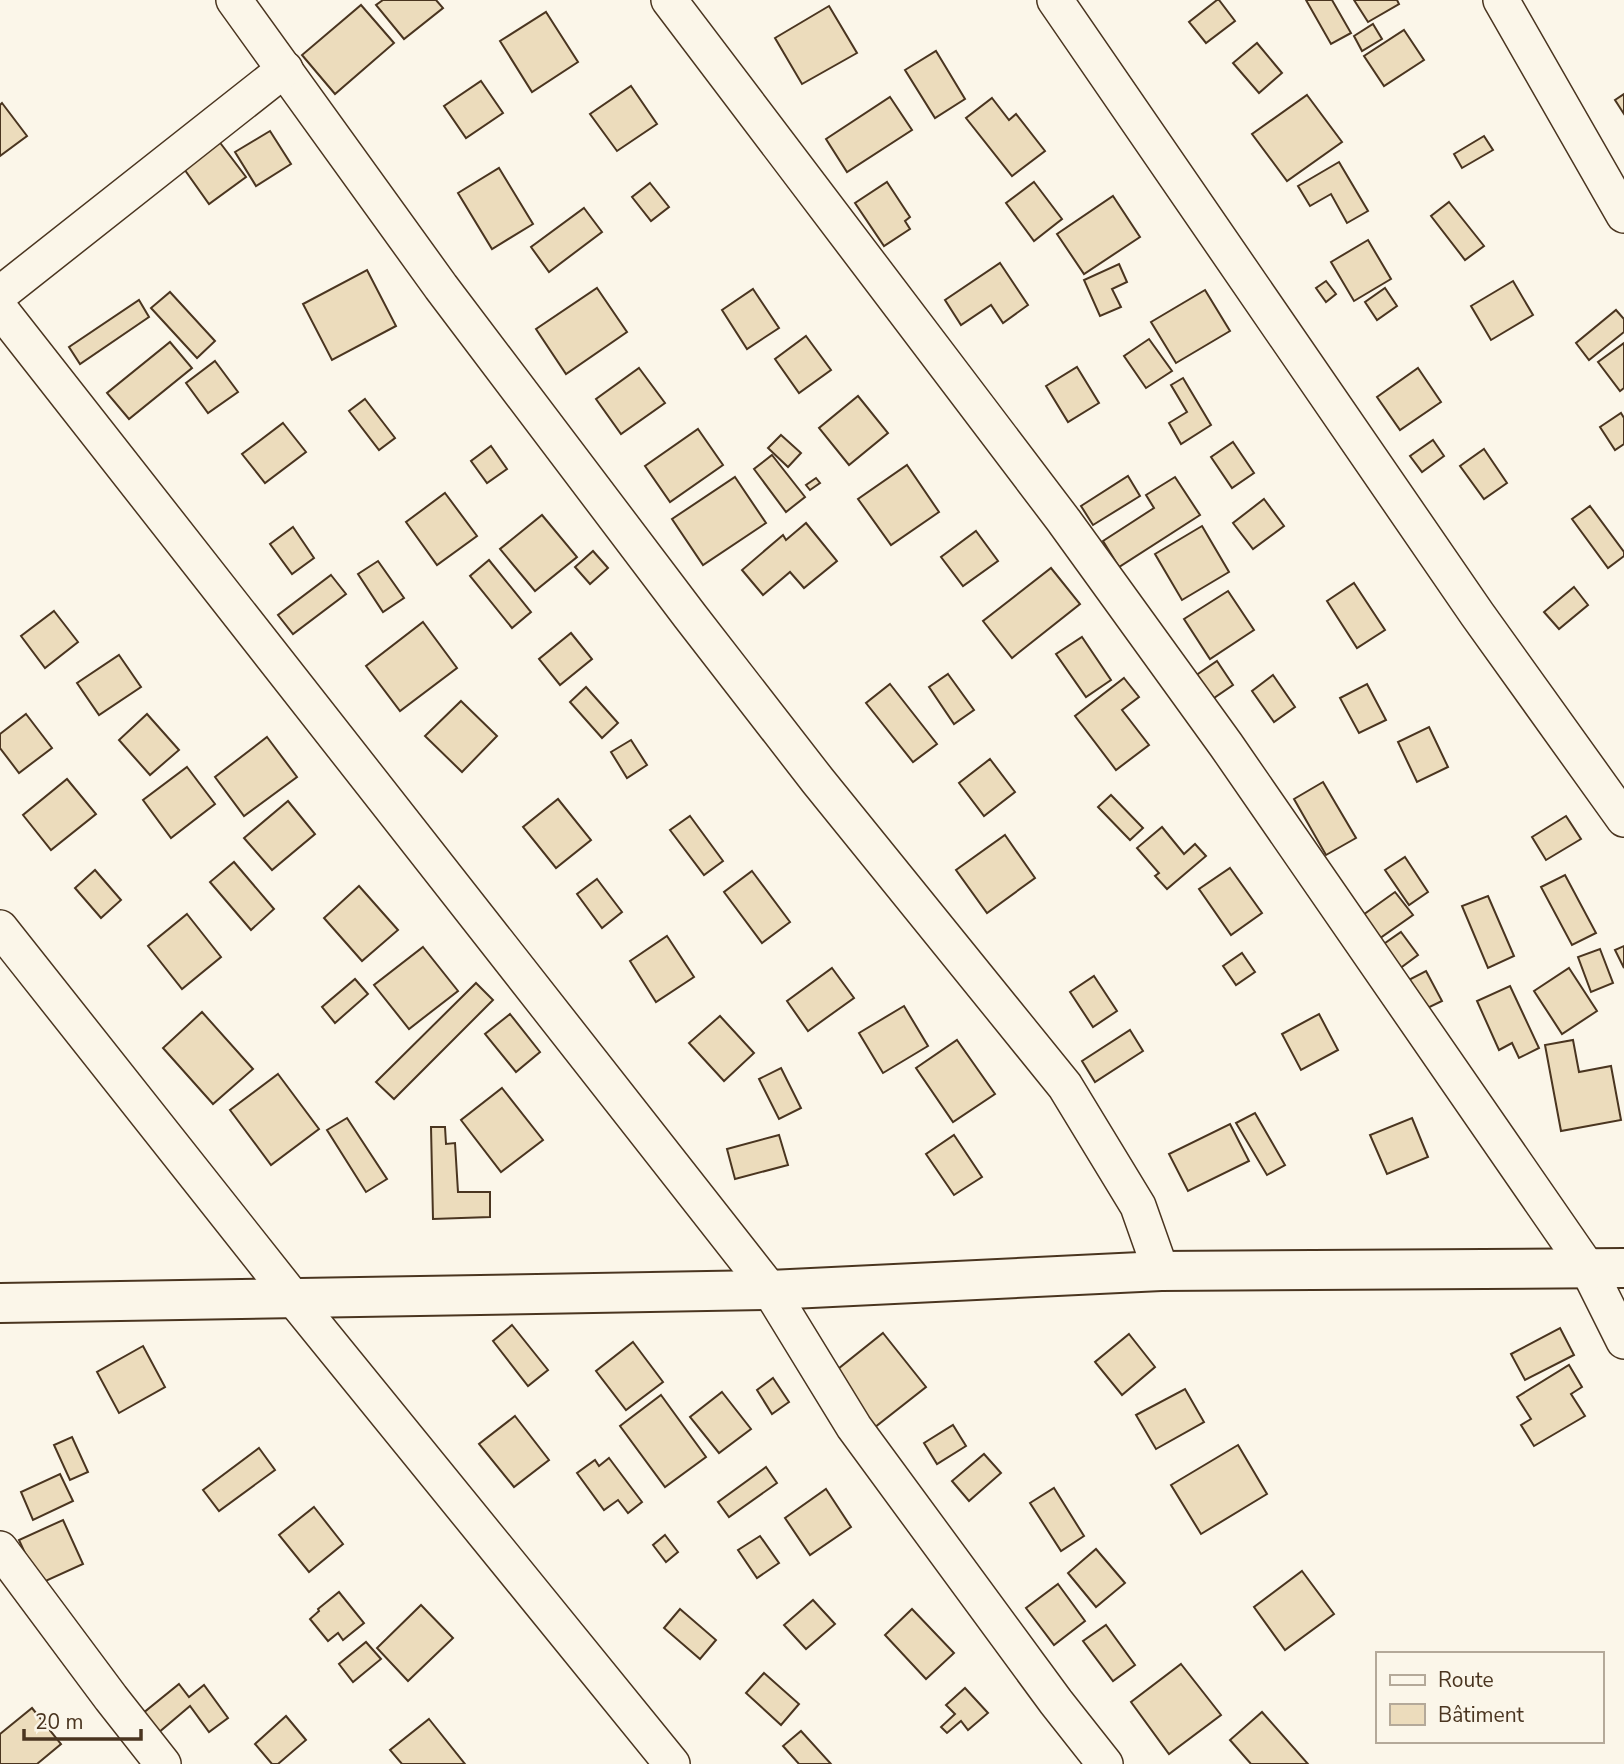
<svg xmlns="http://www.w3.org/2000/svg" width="1624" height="1764" font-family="'Nunito Sans',sans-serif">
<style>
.building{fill:#ecdcbc;stroke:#4a3520;stroke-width:2}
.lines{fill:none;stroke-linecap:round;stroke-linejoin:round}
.minor-casing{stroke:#4a3520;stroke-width:38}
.tertiary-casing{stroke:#4a3520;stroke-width:42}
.minor{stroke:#fbf6e9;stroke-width:35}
.tertiary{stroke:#fbf6e9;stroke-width:38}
</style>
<rect width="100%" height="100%" fill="#fbf6e9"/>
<g class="building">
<polygon points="383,0 436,0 443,8 404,39 376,5"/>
<polygon points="1217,0 1219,0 1235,21 1206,43 1189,22"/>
<polygon points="1306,0 1332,0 1351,33 1331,44"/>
<polygon points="1354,0 1397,0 1399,4 1368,22"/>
<polygon points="361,5 394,43 335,94 302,55"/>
<polygon points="829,6 857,53 802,84 775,38"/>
<polygon points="546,12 578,62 532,92 500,41"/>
<polygon points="1373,24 1382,39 1362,51 1354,36"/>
<polygon points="1404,30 1424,60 1384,86 1364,56"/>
<polygon points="1257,43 1282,73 1259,93 1233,63"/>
<polygon points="936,51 965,99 935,118 905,70"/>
<polygon points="481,81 503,113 466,138 444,106"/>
<polygon points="631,86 657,124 617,151 590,114"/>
<polygon points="1624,94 1624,114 1615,100"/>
<polygon points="1307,95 1342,142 1287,181 1252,134"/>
<polygon points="890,97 912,130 847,172 826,139"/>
<polygon points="992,98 1009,120 1016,114 1045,151 1012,176 966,118"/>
<polygon points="2,103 27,136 0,156 0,105"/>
<polygon points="270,131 291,164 256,186 235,152"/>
<polygon points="1484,136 1493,150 1462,168 1454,154"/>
<polygon points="218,140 246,177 209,204 182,166"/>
<polygon points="1339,162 1368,211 1347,223 1331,194 1310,206 1298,186"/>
<polygon points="499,168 533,224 492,249 458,193"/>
<polygon points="887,182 910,217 905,221 910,229 884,246 855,203"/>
<polygon points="1034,182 1062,219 1034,241 1006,203"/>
<polygon points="650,183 669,207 651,221 632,197"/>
<polygon points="1113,196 1140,237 1084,274 1057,234"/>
<polygon points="1449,202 1484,246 1465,260 1431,216"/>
<polygon points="584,208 602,232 549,272 531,247"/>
<polygon points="1368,240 1391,279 1354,301 1331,262"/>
<polygon points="1000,263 1028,305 1003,323 991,305 961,325 945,300"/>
<polygon points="1119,264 1127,282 1112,289 1121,307 1100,316 1084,280"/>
<polygon points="367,270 396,326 332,360 303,304"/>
<polygon points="1326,281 1336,294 1326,302 1316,288"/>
<polygon points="1513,281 1533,315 1491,340 1471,306"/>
<polygon points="597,288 627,332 566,374 536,329"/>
<polygon points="1385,288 1397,306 1377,320 1365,302"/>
<polygon points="753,289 779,328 747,349 722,310"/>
<polygon points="1205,290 1230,331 1176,363 1151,322"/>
<polygon points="170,292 215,341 197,358 151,308"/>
<polygon points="139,300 149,317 80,364 69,347"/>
<polygon points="1616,310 1624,319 1624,332 1589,360 1576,343"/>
<polygon points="806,336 831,370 799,393 775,359"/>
<polygon points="1149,339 1172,371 1146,388 1124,356"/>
<polygon points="170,342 192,368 129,419 107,393"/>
<polygon points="1624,343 1624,388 1620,391 1598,362"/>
<polygon points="215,361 238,392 208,413 186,383"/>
<polygon points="1077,367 1099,403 1068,422 1046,386"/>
<polygon points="639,368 665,403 621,434 596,399"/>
<polygon points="1418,368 1441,402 1400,430 1377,397"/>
<polygon points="1183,378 1211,425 1181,444 1169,423 1187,412 1171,385"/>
<polygon points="858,396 888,433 849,465 819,428"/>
<polygon points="365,399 395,438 379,450 349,411"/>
<polygon points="1621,413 1624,418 1624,444 1615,450 1600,427"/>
<polygon points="283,423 306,452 265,483 242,454"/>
<polygon points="698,429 723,465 670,502 645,466"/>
<polygon points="781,435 801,453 788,467 768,448"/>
<polygon points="1433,440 1444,456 1422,472 1410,456"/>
<polygon points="1233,442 1254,473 1232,488 1211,457"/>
<polygon points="491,446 507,469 487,483 471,461"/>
<polygon points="1484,449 1507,483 1484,499 1460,466"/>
<polygon points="772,455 805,497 786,512 754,469"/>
<polygon points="907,465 939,512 891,545 858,499"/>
<polygon points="1128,476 1140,496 1093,525 1081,506"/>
<polygon points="735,477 766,523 703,565 672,519"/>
<polygon points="1175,477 1200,515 1119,567 1103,541 1154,508 1146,495"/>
<polygon points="816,478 820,483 810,490 806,485"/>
<polygon points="445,493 477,536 437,565 406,522"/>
<polygon points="1264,499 1284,526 1253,549 1233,523"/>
<polygon points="1590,506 1624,552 1624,556 1608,568 1572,519"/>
<polygon points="542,515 577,557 535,591 500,549"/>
<polygon points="806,523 837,561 804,588 790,572 763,595 742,570 783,535 786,540"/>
<polygon points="1202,526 1229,572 1182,600 1155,554"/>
<polygon points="293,527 314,558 292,574 270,544"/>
<polygon points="976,531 998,561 963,586 941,557"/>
<polygon points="593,551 608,568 590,584 575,567"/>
<polygon points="489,560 531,612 512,628 470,576"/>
<polygon points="378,561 404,598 383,612 358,574"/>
<polygon points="1051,568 1080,604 1012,658 983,621"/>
<polygon points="331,575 346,594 293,634 278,615"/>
<polygon points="1354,583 1385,630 1357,648 1327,601"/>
<polygon points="1574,587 1588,605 1559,629 1544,612"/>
<polygon points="1228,591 1254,630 1210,659 1184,619"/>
<polygon points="54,611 78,642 45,668 21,636"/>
<polygon points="423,622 457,668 400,711 366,666"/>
<polygon points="571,633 592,659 560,685 539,659"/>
<polygon points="1082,637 1111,680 1086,697 1056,654"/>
<polygon points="119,655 141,687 99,715 77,683"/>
<polygon points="1217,661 1233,685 1208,702 1192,678"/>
<polygon points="948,674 974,710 954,724 929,687"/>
<polygon points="1273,675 1295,707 1274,722 1252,691"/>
<polygon points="1124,678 1139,697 1122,710 1149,745 1116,770 1075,716"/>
<polygon points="890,684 937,744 913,762 866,703"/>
<polygon points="1367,684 1386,720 1359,733 1340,698"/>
<polygon points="586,687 618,723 602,738 570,702"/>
<polygon points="461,701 497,736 462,772 425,736"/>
<polygon points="26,714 52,748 19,773 0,748 0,734"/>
<polygon points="147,714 179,750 150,775 119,740"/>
<polygon points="1429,727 1448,767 1417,782 1398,742"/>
<polygon points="267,737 297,777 244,816 215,777"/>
<polygon points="631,740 647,765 627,778 611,752"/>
<polygon points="990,759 1015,792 984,816 959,783"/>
<polygon points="187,767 215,804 171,838 143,800"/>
<polygon points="67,779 96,814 51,850 23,815"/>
<polygon points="1323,782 1356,838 1326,855 1294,799"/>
<polygon points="1111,795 1143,828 1130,840 1098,807"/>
<polygon points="558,799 591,840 556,868 523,827"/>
<polygon points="288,801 315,834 272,870 244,838"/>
<polygon points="690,816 723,861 704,875 670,830"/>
<polygon points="1566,816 1581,839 1546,860 1532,837"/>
<polygon points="1162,827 1184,854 1195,844 1206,856 1167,889 1155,876 1159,873 1137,848"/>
<polygon points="1005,835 1035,878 987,913 956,870"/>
<polygon points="1405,857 1428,892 1409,905 1385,870"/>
<polygon points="234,862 274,909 251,930 210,882"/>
<polygon points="1230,868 1262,913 1231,935 1199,889"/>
<polygon points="95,870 121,900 101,918 75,888"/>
<polygon points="752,871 790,922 762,943 724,892"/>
<polygon points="1565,875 1596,933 1572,945 1541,887"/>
<polygon points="597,879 622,912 602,928 577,894"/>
<polygon points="359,886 398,930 362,961 324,918"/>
<polygon points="1395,892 1413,915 1373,943 1356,920"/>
<polygon points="1488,896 1514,956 1488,968 1462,906"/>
<polygon points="187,914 221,957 182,989 148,946"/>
<polygon points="1401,932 1418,955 1395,972 1378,948"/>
<polygon points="667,936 694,977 656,1002 630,961"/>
<polygon points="1624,946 1624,968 1615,950"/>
<polygon points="423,947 458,991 409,1029 374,985"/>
<polygon points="1600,949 1613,983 1591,992 1578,957"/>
<polygon points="1242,953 1255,972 1236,985 1223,966"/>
<polygon points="832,968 854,998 808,1031 787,1001"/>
<polygon points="1569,968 1597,1011 1562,1034 1534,991"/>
<polygon points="1426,971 1442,1001 1415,1014 1399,985"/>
<polygon points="1094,976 1117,1011 1093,1027 1070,992"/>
<polygon points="355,979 368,994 335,1023 322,1007"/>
<polygon points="476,983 493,1000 394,1099 376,1082"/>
<polygon points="1510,986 1539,1048 1519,1058 1512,1043 1499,1050 1477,1001"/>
<polygon points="904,1006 928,1046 883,1073 859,1033"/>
<polygon points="202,1012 253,1069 213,1104 163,1048"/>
<polygon points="510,1014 540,1052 516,1072 485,1034"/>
<polygon points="1319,1014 1338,1050 1301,1070 1282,1034"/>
<polygon points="720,1016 754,1053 724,1081 689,1043"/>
<polygon points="1130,1030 1143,1051 1095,1082 1082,1061"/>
<polygon points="957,1040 995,1094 953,1122 916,1068"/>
<polygon points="1573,1040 1579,1072 1611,1066 1621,1120 1561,1131 1545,1045"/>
<polygon points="781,1068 801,1108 779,1119 759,1079"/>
<polygon points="278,1074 319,1129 271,1165 230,1110"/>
<polygon points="502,1088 543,1140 501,1172 461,1120"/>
<polygon points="1255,1113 1285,1165 1267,1175 1236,1123"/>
<polygon points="347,1118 387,1179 366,1192 327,1130"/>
<polygon points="1412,1118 1428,1157 1387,1174 1370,1135"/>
<polygon points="1230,1124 1249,1161 1188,1191 1169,1154"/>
<polygon points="431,1127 445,1127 446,1144 455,1143 458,1192 490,1192 490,1217 433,1219"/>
<polygon points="779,1135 788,1165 735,1179 727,1149"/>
<polygon points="954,1135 982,1177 954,1195 926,1154"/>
<polygon points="512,1325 548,1370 528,1386 493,1341"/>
<polygon points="1560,1328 1574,1355 1525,1380 1511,1354"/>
<polygon points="883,1333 926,1387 870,1431 828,1377"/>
<polygon points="1129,1334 1155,1367 1122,1395 1095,1362"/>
<polygon points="633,1342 663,1382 626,1410 596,1371"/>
<polygon points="143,1346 165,1387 119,1413 97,1372"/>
<polygon points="1569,1365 1582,1387 1571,1394 1585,1416 1534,1446 1521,1425 1531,1419 1517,1397"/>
<polygon points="773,1378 789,1402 772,1414 757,1390"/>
<polygon points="1185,1389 1204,1422 1156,1449 1136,1415"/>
<polygon points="722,1392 751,1429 719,1453 690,1417"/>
<polygon points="661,1395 706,1457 665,1487 620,1426"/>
<polygon points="515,1416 549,1460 514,1487 479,1444"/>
<polygon points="953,1425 966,1446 937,1464 924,1443"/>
<polygon points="72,1437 88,1472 70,1480 54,1445"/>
<polygon points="1238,1445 1267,1494 1201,1534 1171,1485"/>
<polygon points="259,1448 275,1470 219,1511 203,1490"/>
<polygon points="984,1454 1001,1473 969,1501 952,1481"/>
<polygon points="609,1458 642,1502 628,1513 618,1500 604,1510 577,1473 595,1460 599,1466"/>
<polygon points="766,1467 777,1483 729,1517 718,1502"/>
<polygon points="60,1474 73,1501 33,1520 21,1492"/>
<polygon points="1054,1488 1084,1536 1061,1551 1030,1503"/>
<polygon points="826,1489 851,1527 810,1555 785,1518"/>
<polygon points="314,1507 343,1544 309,1572 279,1535"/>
<polygon points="63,1520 83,1564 39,1584 19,1540"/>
<polygon points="665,1535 678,1552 666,1562 653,1545"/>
<polygon points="760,1536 779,1563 757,1578 738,1550"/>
<polygon points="1096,1549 1125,1583 1096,1607 1068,1573"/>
<polygon points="1302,1571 1334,1614 1285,1650 1254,1607"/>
<polygon points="1058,1584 1085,1621 1054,1645 1026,1608"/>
<polygon points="339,1592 364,1623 343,1640 338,1633 328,1641 310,1619 319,1611 318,1609"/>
<polygon points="813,1600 835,1624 806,1649 784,1625"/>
<polygon points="421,1605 453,1638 408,1681 377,1648"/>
<polygon points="680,1609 716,1640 700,1659 664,1628"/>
<polygon points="912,1609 954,1653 926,1679 885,1635"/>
<polygon points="1106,1625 1135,1665 1113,1681 1083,1641"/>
<polygon points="366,1642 381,1659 353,1682 339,1664"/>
<polygon points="1181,1664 1221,1715 1169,1754 1131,1702"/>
<polygon points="764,1673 799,1704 781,1725 746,1693"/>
<polygon points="179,1684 189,1697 204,1685 228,1718 209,1732 190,1706 158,1733 142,1714"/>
<polygon points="965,1688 988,1713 968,1730 961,1721 947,1733 941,1727 955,1714 946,1705"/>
<polygon points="32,1708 61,1744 37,1764 0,1764 0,1734"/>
<polygon points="1262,1712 1308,1764 1251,1764 1230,1740"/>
<polygon points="286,1716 306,1740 278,1764 272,1764 255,1744"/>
<polygon points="429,1719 465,1764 402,1764 390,1750"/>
<polygon points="801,1731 831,1764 799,1764 783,1746"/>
</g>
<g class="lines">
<defs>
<g id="minor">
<polyline points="234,0 441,287 690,616 818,781 1065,1086 1138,1206 1161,1271"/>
<polyline points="669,0 1064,521 1226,745 1588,1269 1624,1341"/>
<polyline points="1055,0 1477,614 1624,819"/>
<polyline points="1501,0 1624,215"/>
<polyline points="0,294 285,69"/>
<polyline points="0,309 770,1290 854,1427 1056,1702 1105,1764"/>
<polyline points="0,928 293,1298 672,1764"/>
<polyline points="0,1549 111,1698 163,1764"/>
</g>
<polyline id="tertiary" points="0,1303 770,1290 1161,1271 1624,1268"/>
</defs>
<use href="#minor" class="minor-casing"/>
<use href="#tertiary" class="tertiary-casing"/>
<use href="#minor" class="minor"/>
<use href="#tertiary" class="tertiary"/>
</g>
<rect x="1376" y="1652" width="228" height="91" fill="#fbf6e9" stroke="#b4a999" stroke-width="2"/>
<rect x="1390" y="1675" width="35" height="10" fill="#fbf6e9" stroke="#b4a999" stroke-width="2"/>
<text x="1438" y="1687" font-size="21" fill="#4a3520">Route</text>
<rect x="1390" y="1704" width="35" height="21" fill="#ecdcbc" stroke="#b4a999" stroke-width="2"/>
<text x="1438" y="1722" font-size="21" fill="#4a3520">Bâtiment</text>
<path d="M24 1729v10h117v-10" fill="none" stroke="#4a3520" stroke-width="3.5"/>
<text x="35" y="1729" font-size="21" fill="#4a3520" stroke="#fbf6e9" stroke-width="5" paint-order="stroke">20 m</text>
</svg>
